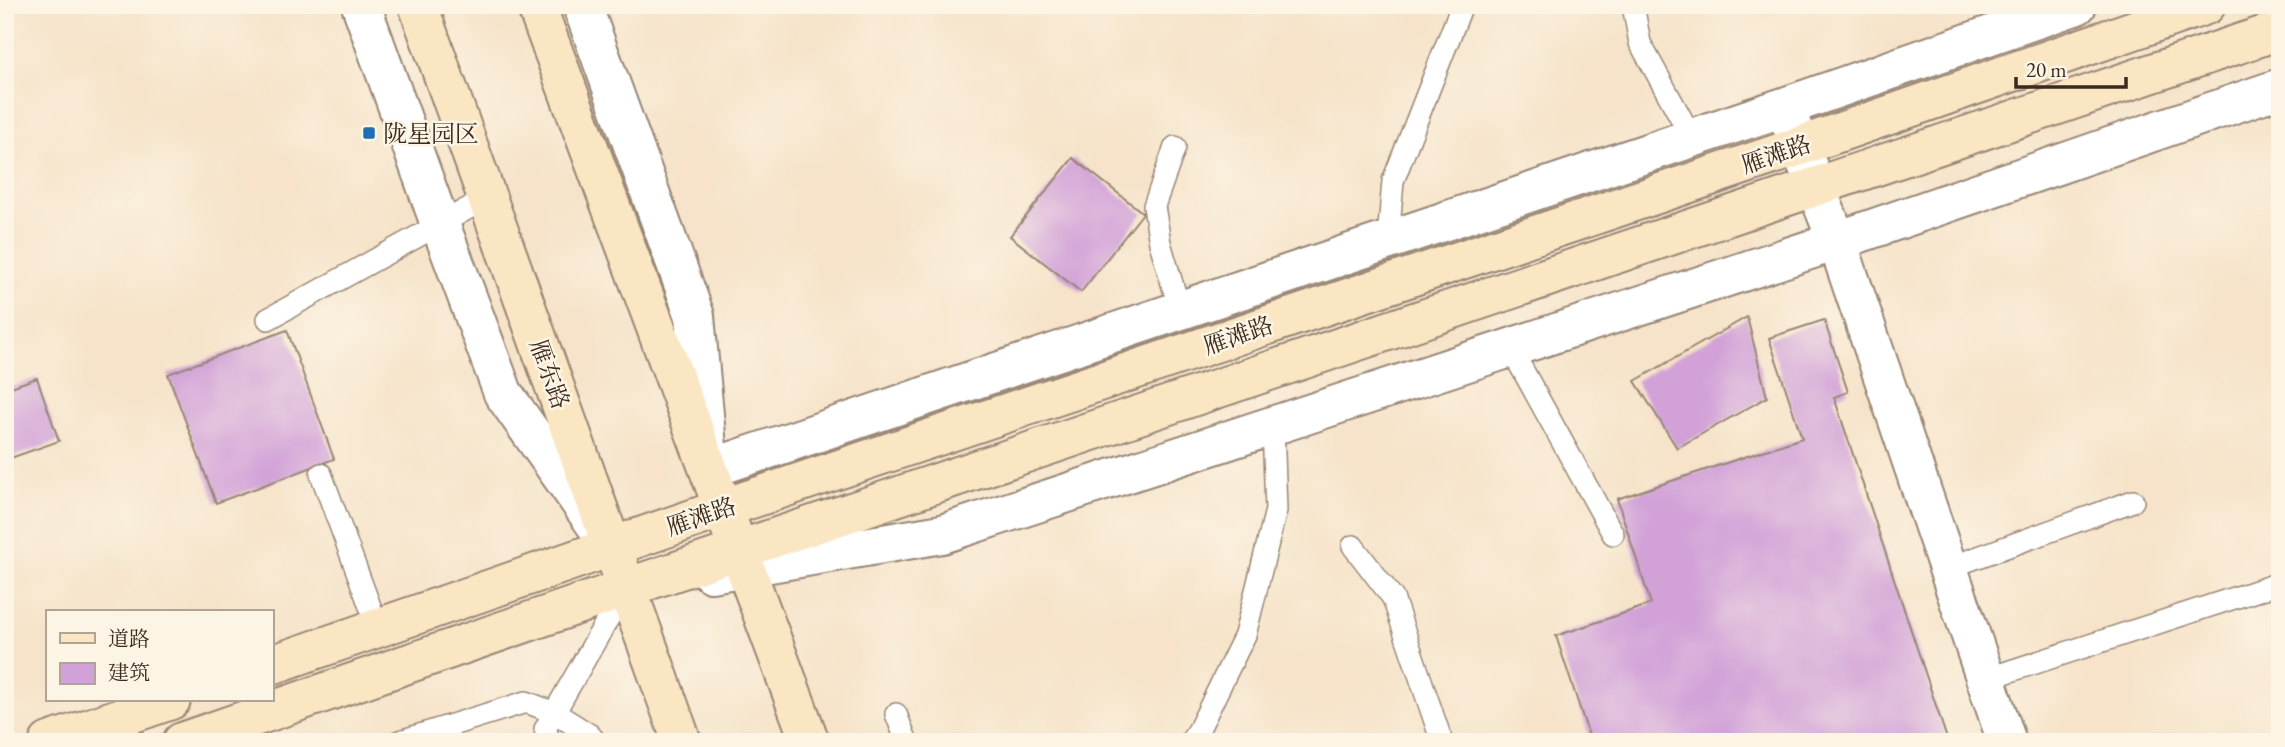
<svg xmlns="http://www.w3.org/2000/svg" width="2285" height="747" font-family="'EB Garamond','Noto Serif SC',serif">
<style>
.building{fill:#d1a1d8}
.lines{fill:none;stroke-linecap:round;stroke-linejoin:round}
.service-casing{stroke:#988674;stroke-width:24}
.minor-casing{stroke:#988674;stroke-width:42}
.secondary-casing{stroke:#988674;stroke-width:42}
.service{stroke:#fff;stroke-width:21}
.minor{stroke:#fff;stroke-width:38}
.secondary{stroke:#fbe6c4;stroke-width:38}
.poi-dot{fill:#1f6fb2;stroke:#fcf5e5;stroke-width:2.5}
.labels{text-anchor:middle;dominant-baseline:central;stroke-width:5;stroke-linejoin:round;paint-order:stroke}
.poi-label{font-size:24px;fill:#3b2a1e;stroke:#fcf5e5;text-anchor:start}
.street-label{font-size:24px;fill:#3b2a1e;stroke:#fcf5e5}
</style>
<rect width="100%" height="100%" fill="#fcf5e5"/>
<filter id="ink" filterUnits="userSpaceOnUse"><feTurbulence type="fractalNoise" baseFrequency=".0143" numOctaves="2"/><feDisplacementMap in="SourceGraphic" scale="14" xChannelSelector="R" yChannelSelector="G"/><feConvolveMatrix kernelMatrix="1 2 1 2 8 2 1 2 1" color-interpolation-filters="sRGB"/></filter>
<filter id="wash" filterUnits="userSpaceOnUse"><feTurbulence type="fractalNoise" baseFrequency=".00686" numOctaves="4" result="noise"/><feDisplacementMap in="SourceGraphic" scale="28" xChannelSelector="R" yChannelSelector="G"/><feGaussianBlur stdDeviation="1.57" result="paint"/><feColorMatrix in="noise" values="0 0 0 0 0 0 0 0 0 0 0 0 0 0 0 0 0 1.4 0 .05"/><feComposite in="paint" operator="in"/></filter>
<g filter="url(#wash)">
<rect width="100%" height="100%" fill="#f6e3c9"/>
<g id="blocks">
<g class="building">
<polygon points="1073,158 1143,213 1081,292 1010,236"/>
<polygon points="1747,317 1767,397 1677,448 1635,381"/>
<polygon points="1824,320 1848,392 1834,397 1948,742 1591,742 1556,636 1651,604 1617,499 1802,438 1769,338"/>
<polygon points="287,330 334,459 216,503 168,374"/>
<polygon points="37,378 59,441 5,460 5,389"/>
</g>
</g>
</g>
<g filter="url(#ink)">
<use href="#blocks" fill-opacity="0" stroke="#988674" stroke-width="2"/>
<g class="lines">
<defs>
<g id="service">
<polyline points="1633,5 1640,43 1692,138"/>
<polyline points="1175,147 1154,206 1160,243 1180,310"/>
<polyline points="1388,240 1393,181 1462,5"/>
<polyline points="268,319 487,198"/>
<polyline points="1510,347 1613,534"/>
<polyline points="321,474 378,628"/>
<polyline points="1353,546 1393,598 1442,742"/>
<polyline points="1948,568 2133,501"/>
<polyline points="1986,679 2280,583"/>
<polyline points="896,714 907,742"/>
<polyline points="397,742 526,702 555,713 590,735 596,742"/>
<polyline points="550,742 545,729 625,589"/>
<polyline points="1190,742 1198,731 1245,635 1276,510 1273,425"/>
</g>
<g id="minor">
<polyline points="361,5 440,224 503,393 601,532"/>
<polyline points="582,5 695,316 709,469 1784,107 2077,5"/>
<polyline points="1788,116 1837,241 2007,742"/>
<polyline points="711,573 942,534 1837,241 2280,88"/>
</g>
<g id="secondary">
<polyline points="418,5 682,742"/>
<polyline points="536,5 810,742"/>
<polyline points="271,665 724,508 1800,146 2206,5"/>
<polyline points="49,742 171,700"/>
<polyline points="182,742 626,588 2280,30"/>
</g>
</defs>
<use href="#service" class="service-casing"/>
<use href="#minor" class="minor-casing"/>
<use href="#secondary" class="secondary-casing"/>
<use href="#service" class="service"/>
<use href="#minor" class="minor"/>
<use href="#secondary" class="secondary"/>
</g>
</g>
<rect class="poi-dot" x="362" y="126" width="14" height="14" rx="3.5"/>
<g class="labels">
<g class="poi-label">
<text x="383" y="133">陇星园区</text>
</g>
<g class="street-label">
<text transform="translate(1776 154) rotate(-19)">雁滩路</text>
<text transform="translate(1238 335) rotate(-19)">雁滩路</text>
<text transform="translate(550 374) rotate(70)">雁东路</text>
<text transform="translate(701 516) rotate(-19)">雁滩路</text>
</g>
</g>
<rect width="2285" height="747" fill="none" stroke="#fcf5e5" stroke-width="28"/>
<rect x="46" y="610" width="228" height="91" fill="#fcf5e5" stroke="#afa495" stroke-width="2"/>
<rect x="60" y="633" width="35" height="10" fill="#fbe6c4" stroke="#afa495" stroke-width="2"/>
<text x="108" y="646" font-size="21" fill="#3b2a1e">道路</text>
<rect x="60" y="663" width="35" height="21" fill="#d1a1d8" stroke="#afa495" stroke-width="2"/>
<text x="108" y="680" font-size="21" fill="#3b2a1e">建筑</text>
<path d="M2016 77v10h110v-10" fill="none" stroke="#3b2a1e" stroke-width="3.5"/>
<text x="2026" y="77" font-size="21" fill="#3b2a1e" stroke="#fcf5e5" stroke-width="5" paint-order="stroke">20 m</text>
</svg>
